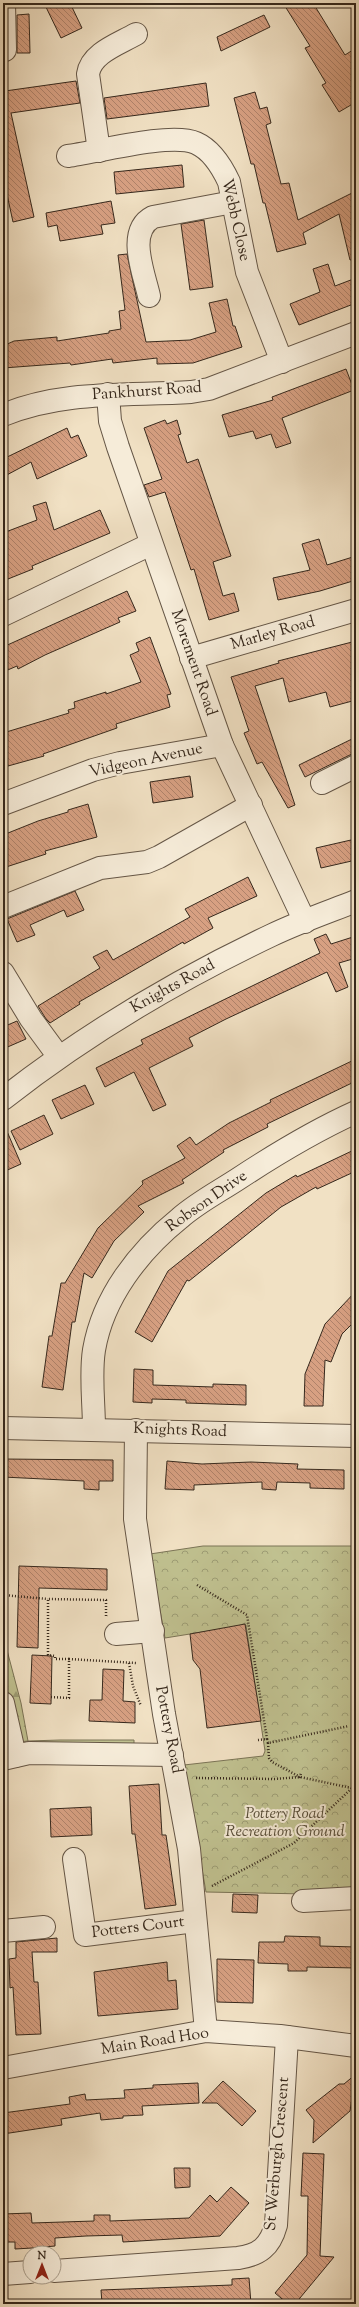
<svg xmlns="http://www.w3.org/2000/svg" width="359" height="2307" font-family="'Sorts Mill Goudy',serif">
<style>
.grass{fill:#c0c190;stroke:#7b7456}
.forest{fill:url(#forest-firs);stroke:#7b7456}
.park{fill:url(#park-crowns);stroke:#7b7456}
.building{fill:url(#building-back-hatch);stroke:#36281c}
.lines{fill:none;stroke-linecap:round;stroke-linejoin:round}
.minor-casing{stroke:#655646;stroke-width:24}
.path{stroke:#36281c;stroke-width:2.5;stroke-dasharray:1 2;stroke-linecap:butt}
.minor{stroke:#f6ecd9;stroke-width:22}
.labels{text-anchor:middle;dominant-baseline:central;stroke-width:4;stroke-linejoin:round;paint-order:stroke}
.street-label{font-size:16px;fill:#36281c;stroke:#f6ecd9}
.park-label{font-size:16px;font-style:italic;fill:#584e39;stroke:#f6ecd9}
</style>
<defs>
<pattern id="forest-firs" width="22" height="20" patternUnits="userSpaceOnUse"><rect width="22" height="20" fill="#c0c190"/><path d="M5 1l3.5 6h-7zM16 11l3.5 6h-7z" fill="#9d9d75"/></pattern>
<pattern id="park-crowns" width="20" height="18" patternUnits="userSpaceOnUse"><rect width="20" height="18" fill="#c0c190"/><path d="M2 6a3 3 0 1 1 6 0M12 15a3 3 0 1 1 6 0" fill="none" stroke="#9d9d75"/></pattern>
<pattern id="building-back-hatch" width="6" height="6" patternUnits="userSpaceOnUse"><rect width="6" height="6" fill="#d7a082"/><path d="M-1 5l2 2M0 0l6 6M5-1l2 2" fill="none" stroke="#af826a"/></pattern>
</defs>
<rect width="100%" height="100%" fill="#f1e1c4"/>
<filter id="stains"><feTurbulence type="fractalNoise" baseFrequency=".005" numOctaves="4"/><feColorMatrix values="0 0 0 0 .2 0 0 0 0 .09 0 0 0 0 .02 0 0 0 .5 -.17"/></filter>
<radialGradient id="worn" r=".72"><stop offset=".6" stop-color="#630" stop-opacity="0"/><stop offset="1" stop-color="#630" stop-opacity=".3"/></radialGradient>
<polygon class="grass" points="60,1740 134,1740 134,1753 29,1749 28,1741"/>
<polygon class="forest" points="3,1635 21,1703 28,1741 18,1742 3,1680"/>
<polygon class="park" points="203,1546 356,1546 356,1895 206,1892 184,1765 263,1756 265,1751 246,1625 165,1638 150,1554"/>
<g class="building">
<polygon points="44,3 70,3 82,28 61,38"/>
<polygon points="283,3 313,3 345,55 356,48 356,102 339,112 322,85 326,83 305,48 310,46"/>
<polygon points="29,14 30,53 17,53 17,15"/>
<polygon points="264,15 270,27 221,51 217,37"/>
<polygon points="76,81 80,103 11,113 34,217 13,222 3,176 5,91"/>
<polygon points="206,83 209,106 107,119 104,98"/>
<polygon points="255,92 260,109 267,107 271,123 266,125 281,184 289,183 298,220 356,191 356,259 350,260 339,214 303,233 306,244 277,252 265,203 263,203 254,164 251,164 234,98"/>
<polygon points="182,165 184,187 116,194 114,172"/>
<polygon points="111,201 115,223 101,225 103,234 60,241 57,225 48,227 46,213"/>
<polygon points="204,220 213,287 190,290 181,224"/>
<polygon points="127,254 146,342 190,340 216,332 209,303 227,299 233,326 235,326 242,347 193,363 157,364 157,358 113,363 112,359 71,365 70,363 3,368 3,346 14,341 57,337 57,341 109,333 109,331 121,329 119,311 125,310 118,255"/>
<polygon points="328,264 335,286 356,278 356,303 299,325 290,304 320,292 313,269"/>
<polygon points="346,369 354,390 282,418 291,443 276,448 271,434 256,439 253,431 229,437 222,415 273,400 272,397"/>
<polygon points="165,420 167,424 177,420 181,434 178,435 187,463 198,459 231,556 213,562 223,596 234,593 239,611 209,620 194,569 191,570 165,492 149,497 144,485 162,479 144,428"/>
<polygon points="67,428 71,438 78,435 87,456 37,479 31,462 3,477 3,459"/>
<polygon points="46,502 54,530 100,510 110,533 32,566 33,569 3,581 3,533 37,520 33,506"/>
<polygon points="319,539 327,565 356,556 356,580 320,591 278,600 273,578 310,570 302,544"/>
<polygon points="127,591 136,611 118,618 120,622 45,655 18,669 17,666 3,672 3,647"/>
<polygon points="150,637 171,694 167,695 170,707 116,724 117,728 43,754 44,756 8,766 3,752 3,733 69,713 68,710 75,708 74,702 106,692 106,694 141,682 130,655 139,651 136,643"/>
<polygon points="356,641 356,700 330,707 326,692 289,702 283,678 255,686 295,805 288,808 262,762 257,764 244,733 249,731 231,677 279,663 278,661"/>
<polygon points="356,737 356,752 305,777 299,765"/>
<polygon points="190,776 193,797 153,803 150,782"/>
<polygon points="88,804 97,837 45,851 46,854 3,868 3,835 38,821 68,812 68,810"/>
<polygon points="351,840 356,860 321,868 316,848"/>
<polygon points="248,877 257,896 208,918 213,928 184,944 183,942 79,1002 80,1004 50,1023 46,1019 38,1006 100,968 93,957 107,950 113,960 190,917 185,909"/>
<polygon points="75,891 84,910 67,917 64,910 30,925 35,935 17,942 7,919"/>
<polygon points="326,934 331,944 356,936 356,958 339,963 348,987 336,992 327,972 226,1019 189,1038 193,1046 149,1068 166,1105 153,1111 134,1072 105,1087 96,1068 143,1044 141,1040 320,953 314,939"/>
<polygon points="17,1021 26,1039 3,1049 3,1027"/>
<polygon points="356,1059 356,1081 267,1124 268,1127 223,1150 224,1152 182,1180 184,1183 138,1206 144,1212 114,1241 92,1278 84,1273 75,1322 72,1322 63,1390 42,1387 49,1336 52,1336 61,1283 65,1283 98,1228 143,1184 142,1181 185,1158 177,1146 190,1137 196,1145 229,1123 271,1102 270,1100"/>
<polygon points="85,1085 94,1104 61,1119 52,1100"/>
<polygon points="44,1115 53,1134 20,1150 11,1131"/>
<polygon points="3,1122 21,1164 3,1172"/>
<polygon points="356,1149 356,1171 317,1189 316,1187 281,1207 189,1281 187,1280 152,1342 135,1332 168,1271 266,1193 296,1175 297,1177"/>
<polygon points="356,1291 356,1320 342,1334 331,1362 325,1360 323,1406 304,1406 305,1374 325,1324"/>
<polygon points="134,1369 153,1370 153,1385 213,1387 213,1384 246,1385 246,1405 186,1403 186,1400 152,1399 152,1403 133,1402"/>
<polygon points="3,1459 113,1460 113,1481 99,1481 99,1490 84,1489 84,1481 3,1477"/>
<polygon points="167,1461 202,1464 251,1462 298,1464 297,1469 344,1470 344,1489 310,1488 310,1483 277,1482 276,1490 262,1489 262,1482 194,1485 194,1490 165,1489"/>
<polygon points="19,1566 107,1569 107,1590 39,1588 38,1648 17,1647"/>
<polygon points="245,1624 261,1721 207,1728 200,1669 193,1660 190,1634"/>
<polygon points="32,1655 52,1656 51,1704 30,1703"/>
<polygon points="103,1669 124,1670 123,1701 135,1702 135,1723 89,1721 90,1700 102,1700"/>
<polygon points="159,1784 162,1835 166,1835 176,1905 145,1909 135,1834 132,1834 129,1786"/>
<polygon points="91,1807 92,1835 51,1837 50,1809"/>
<polygon points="233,1894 258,1895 257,1913 232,1912"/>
<polygon points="285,1936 320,1937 320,1946 356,1947 356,1968 307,1967 307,1971 288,1971 288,1964 258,1963 259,1942 284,1942"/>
<polygon points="57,1938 57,1952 32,1952 34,1982 38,1982 41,2034 16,2035 13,1987 10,1988 9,1959 16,1958 16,1942"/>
<polygon points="217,1959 254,1960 253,2003 217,2002"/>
<polygon points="167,1962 168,1981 176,1980 178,2009 98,2016 94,1972"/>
<polygon points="356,2074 356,2099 352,2098 350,2111 313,2143 314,2120 306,2110 339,2084 344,2084"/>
<polygon points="223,2081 256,2111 242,2126 217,2103 202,2103"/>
<polygon points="198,2083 199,2103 142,2106 143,2115 123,2116 123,2118 101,2120 100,2113 61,2119 62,2125 3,2134 3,2113 70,2104 69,2097 85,2094 86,2100 125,2098 124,2090 153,2088 153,2085"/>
<polygon points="303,2153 324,2154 320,2256 334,2257 295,2304 288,2304 275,2293 307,2255 308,2196 301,2196"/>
<polygon points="174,2168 190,2168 190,2187 175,2188"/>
<polygon points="231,2187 249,2203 220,2236 123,2242 122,2235 86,2236 55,2238 55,2246 32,2248 15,2249 15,2242 3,2242 3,2214 31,2213 32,2223 94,2221 94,2215 110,2215 110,2221 189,2218 210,2195 217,2202"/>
<polygon points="249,2278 251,2304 102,2304 101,2290 232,2285 232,2279"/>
</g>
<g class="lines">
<defs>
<g id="minor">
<polyline points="4,3 5,50"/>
<path d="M99,151L88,74C91,53 119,44 136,34"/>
<path d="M68,156C97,152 171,132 196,143C212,150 222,167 229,182L247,272L282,362"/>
<path d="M149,296C144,273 126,231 153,217L233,202"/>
<polyline points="108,394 110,421 118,447 222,745 305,922"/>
<path d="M3,415C63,390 128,396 191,392L209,389L356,333"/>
<polyline points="3,615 151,544"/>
<polyline points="191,658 356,610"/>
<polyline points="322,783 356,766"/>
<polyline points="3,804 93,770 120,763 222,745"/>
<polyline points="3,907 100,868 147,862 159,857 251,805"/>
<polyline points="3,973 31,1019 59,1057"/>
<path d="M3,1099C86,1034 177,980 272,935C299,922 328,912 356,901"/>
<polyline points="3,1428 356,1436"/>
<path d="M94,1429C94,1403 90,1375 94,1350C103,1297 139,1251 180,1218C197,1203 218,1192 238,1179C276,1154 314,1131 356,1112"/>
<polyline points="136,1430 135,1519 164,1714 189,1849 206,2031"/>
<polyline points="116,1634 153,1631"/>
<polyline points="3,1703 15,1756"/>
<polyline points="3,1759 29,1753 172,1755"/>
<polyline points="74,1859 85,1935 195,1921"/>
<polyline points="303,1901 356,1898"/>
<polyline points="3,1931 44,1927"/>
<polyline points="3,2068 206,2031 280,2036 356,2046"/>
<path d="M54,2271L238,2258C259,2255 270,2247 276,2225L287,2037"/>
<polyline points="3,2274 30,2272"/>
</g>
</defs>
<use href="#minor" class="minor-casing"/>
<g class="path">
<polyline points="197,1585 247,1615 267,1739 258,1740"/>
<polyline points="3,1595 48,1599"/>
<polyline points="69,1659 55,1659 55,1656 48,1655 48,1599 106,1600 106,1616 108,1616"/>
<polyline points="129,1663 133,1686 141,1706"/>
<polyline points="51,1697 69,1698 69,1659 136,1663"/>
<polyline points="267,1739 268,1743 349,1726"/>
<polyline points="268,1743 269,1758 272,1762 300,1777 301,1773"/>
<polyline points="196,1778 275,1779 300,1777 356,1789"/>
<polyline points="212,1886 294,1843 352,1788"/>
</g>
<use href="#minor" class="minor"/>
</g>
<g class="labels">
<g class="street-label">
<text transform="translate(235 220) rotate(77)">Webb Close</text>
<text transform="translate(147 392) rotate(-4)">Pankhurst Road</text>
<text transform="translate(273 634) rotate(-16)">Marley Road</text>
<text transform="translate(193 663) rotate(71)">Morement Road</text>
<text transform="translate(146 761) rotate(-12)">Vidgeon Avenue</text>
<text transform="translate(173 987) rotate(-29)">Knights Road</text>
<text transform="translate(207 1202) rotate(-35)">Robson Drive</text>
<text transform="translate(180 1431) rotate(2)">Knights Road</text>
<text transform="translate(168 1730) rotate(79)">Pottery Road</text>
<text transform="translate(138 1928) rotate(-7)">Potters Court</text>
<text transform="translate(155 2042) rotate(-9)">Main Road Hoo</text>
<text transform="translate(278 2154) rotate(-85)">St Werburgh Crescent</text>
</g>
<g class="park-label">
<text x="285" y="1814">Pottery Road<tspan x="285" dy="18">Recreation Ground</tspan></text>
</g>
</g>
<rect width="359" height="2307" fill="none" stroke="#f1e1c4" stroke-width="16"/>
<rect x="4" y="4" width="351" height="2299" fill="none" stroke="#36281c" stroke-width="2"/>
<rect x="8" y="8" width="343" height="2291" fill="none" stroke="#36281c"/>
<g transform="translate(42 2265)"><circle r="19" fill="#f6ecd9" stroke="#a99e8d"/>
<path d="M0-3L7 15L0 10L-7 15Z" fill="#8f2418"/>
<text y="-6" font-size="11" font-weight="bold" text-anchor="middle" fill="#36281c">N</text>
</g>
<rect width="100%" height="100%" filter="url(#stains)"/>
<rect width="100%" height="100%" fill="url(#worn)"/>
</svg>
